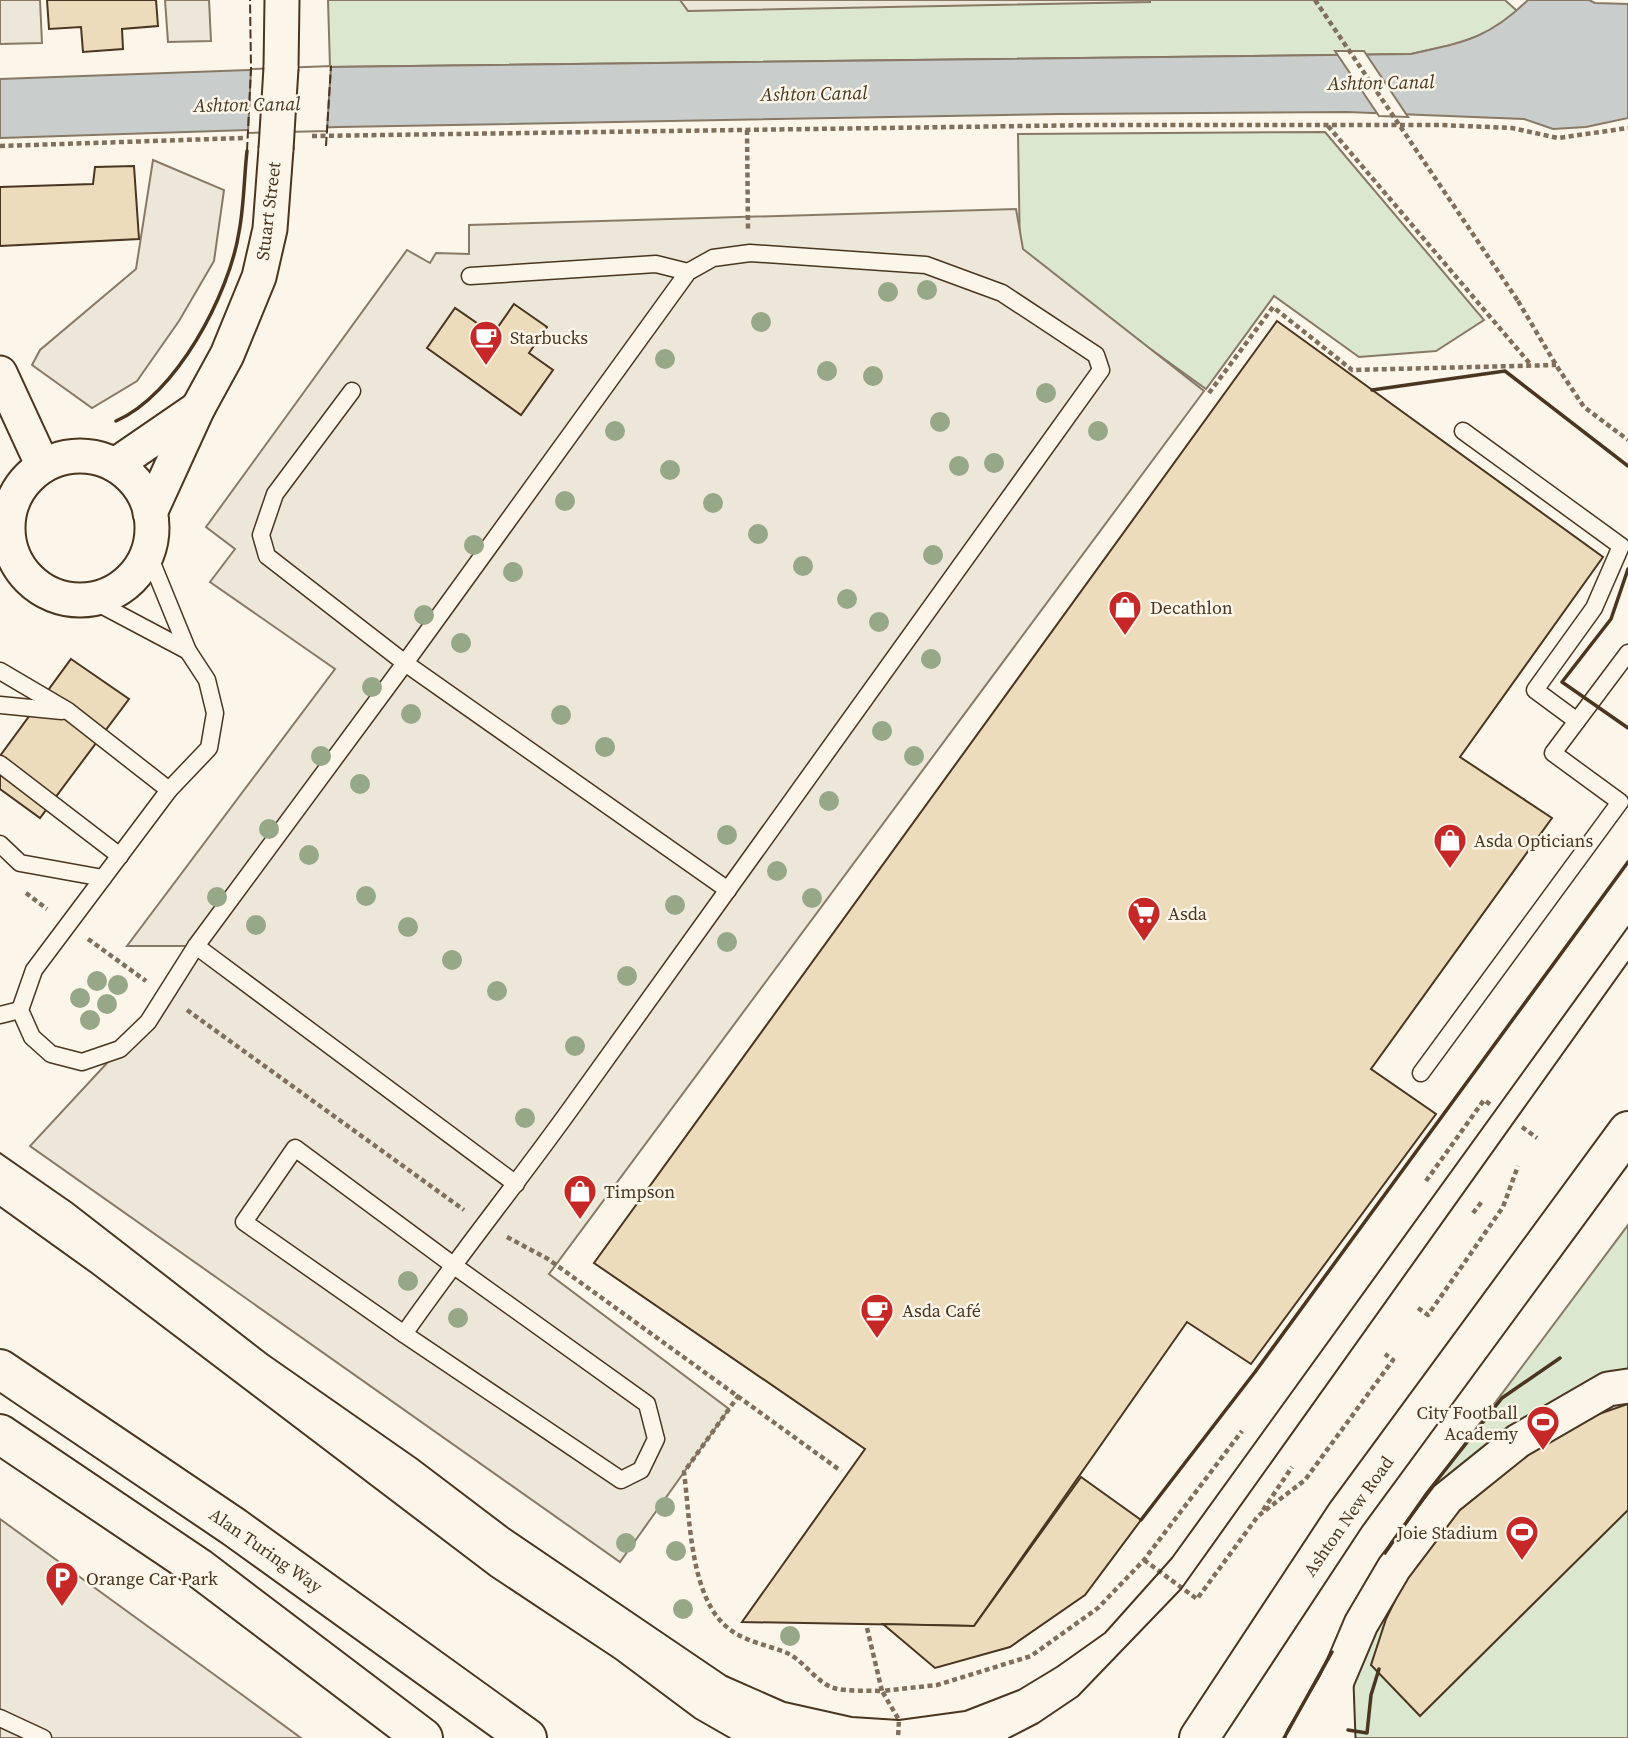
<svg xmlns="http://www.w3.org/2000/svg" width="1628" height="1738" font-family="'Source Serif 4',serif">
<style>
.green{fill:#dce7d0;stroke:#887966;stroke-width:2}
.parking{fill:#ede7d9;stroke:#887966;stroke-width:2}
.water{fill:#c9cecd;stroke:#887966;stroke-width:2}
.pier{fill:#fbf6e9;stroke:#887966;stroke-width:2}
.building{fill:#ecdcbc;stroke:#4a3520;stroke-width:2}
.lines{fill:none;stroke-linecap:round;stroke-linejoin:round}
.lane-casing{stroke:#4a3520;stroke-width:19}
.street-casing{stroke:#4a3520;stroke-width:37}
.primary-casing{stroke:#4a3520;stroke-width:42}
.highway-casing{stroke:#4a3520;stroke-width:42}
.path{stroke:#7f6f5c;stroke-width:4.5;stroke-dasharray:5 3.5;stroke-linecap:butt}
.lane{stroke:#fbf6e9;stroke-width:16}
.street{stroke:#fbf6e9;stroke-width:33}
.primary{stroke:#fbf6e9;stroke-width:38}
.highway{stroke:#fbf6e9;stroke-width:38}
.tram{stroke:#4a3520;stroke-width:2}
.street-bridge-casing{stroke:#4a3520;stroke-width:37;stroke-linecap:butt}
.path-bridge{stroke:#7f6f5c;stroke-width:4.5;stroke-dasharray:5 3.5;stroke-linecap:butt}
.street-bridge{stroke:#fbf6e9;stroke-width:33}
.fence{stroke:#4a3520;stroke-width:2;stroke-dasharray:9 3.5;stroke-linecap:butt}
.wall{stroke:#4a3520;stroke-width:3.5}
.tree{fill:#96a887}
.labels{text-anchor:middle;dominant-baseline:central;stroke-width:5;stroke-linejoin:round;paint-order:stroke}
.street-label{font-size:18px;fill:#4a3520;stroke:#fbf6e9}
.poi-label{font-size:18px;fill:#4a3520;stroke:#fbf6e9;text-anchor:start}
.water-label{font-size:19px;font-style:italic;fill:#4a3520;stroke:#fbf6e9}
</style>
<rect width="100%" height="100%" fill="#fbf6e9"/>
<g class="green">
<polygon points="328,0 1505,0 1517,11 1492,31 1465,42 1411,54 330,67"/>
<polygon points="1325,132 1484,320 1436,351 1359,357 1274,296 1206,389 1020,255 1018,134"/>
<polygon points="1628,1225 1628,1738 1284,1738 1391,1542"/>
</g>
<g class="parking">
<polygon points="0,0 40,0 42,43 0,44"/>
<polygon points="165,0 209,0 211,41 168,42"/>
<polygon points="680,0 1150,0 1150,2 688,11"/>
<polygon points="153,160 224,190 214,261 179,321 137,381 92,408 32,365 40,350 136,269"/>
<polygon points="1016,209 1023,249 1204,391 549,1274 729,1409 620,1562 30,1146 120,1049 195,946 127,946 335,669 210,582 235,549 206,527 407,250 430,263 436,253 469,254 469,225"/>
<polygon points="0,1519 241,1694 301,1738 0,1738"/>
</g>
<path class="water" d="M1528,0H1589L1595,3L1628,4V118L1586,127L1553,129L1524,119L1347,112L1060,114L339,127L0,138V79L330,67L1411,54C1464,42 1488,39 1528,0Z"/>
<g class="pier">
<polygon points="1335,51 1364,51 1408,117 1379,116"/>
<polygon points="331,66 327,131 248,133 251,69"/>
</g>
<g class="building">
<polygon points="47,0 156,0 158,26 122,29 123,49 83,52 81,27 49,29"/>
<polygon points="134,166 139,239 0,246 0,187 93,184 95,167"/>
<polygon points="514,304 547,327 529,353 553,370 521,415 427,348 455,308 493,334"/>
<polygon points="1277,321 1603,557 1460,757 1552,818 1371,1069 1436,1114 1251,1364 1187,1322 974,1626 742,1622 865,1449 594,1263"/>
<polygon points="71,659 129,699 40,818 0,789 0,756"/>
<polygon points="1628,1404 1628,1510 1420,1716 1371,1665 1386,1619 1405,1580 1455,1511 1517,1456 1593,1416"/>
<polygon points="1081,1477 1141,1520 1085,1595 1010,1647 935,1668 883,1624 974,1626"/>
</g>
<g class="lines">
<defs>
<g id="lane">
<polyline points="470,276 656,264 688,272"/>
<polyline points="352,391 275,494 261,535 267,556 405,663 728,890"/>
<polyline points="1463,431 1621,546 1594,608 1535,690 1577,721"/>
<path d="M148,553L188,651L207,680L215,713L209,748L169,790L34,970L20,1010L32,1037L51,1054L82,1062L120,1049L148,1022L196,946L405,663L688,272L713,258L750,253L926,265L1002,293L1096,355L1101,370L569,1111C515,1186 457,1258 404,1334"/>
<polyline points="90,599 188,651"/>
<polyline points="0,671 68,711 169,790"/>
<polyline points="0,705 62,711"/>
<polyline points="0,764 120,856"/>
<polyline points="0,844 20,863 103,878"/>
<polyline points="196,946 516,1184"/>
<polyline points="0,1015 20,1010"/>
<polyline points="1421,1073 1620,802 1553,753 1628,653"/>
<polygon points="295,1148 453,1265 647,1404 656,1439 641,1470 621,1480 404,1334 244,1222"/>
<polyline points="0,1718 43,1738"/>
</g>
<g id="street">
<polyline points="281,68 282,0"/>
<polyline points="0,373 43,466"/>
<circle cx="80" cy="528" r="72"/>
<polyline points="115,465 198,408"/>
<polyline points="150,513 198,408 227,355 259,277 270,229 276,149"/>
<polyline points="1336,1683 1338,1738"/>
<polyline points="1303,1738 1336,1683 1361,1624 1394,1568 1447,1498 1518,1441 1608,1389 1628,1386"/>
</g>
<polyline id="primary" points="1199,1738 1346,1515 1628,1131"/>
<g id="highway">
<polyline points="0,1369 234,1527 527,1738"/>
<polyline points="0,1434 199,1568 423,1738"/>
</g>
</defs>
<use href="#lane" class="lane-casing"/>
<use href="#street" class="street-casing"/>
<use href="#primary" class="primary-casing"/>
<use href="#highway" class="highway-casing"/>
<g class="path">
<polyline points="1328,126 1531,365"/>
<polyline points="747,130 748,229"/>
<polyline points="312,136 1096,125 1440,125 1512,128 1558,138 1628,128"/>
<polyline points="0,146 244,138"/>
<polyline points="1518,301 1556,365 1584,407 1628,440"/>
<polyline points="1209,393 1273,307 1352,370 1556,365"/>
<polyline points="26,893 47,909"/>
<polyline points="88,939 146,981"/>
<polyline points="187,1010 464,1210"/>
<polyline points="1522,1127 1537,1138"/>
<polyline points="1426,1181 1484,1100 1491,1105"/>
<polyline points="1473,1213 1483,1200"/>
<polyline points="507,1237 548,1259 841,1471"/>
<polyline points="1418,1308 1428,1315 1503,1207 1518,1166"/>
<path d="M739,1395L684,1472C690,1518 690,1598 728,1628C745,1642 768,1645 787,1653C803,1660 818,1684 834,1688C848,1692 867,1690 882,1691L899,1720L898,1738"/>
<polyline points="1263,1510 1292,1467"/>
<polyline points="1144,1560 1197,1599 1258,1516 1305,1480 1393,1360 1385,1354"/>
<polyline points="867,1628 882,1691 937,1685 1031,1656 1098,1608 1144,1560 1242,1431"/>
</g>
<use href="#lane" class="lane"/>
<use href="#street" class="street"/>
<use href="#primary" class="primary"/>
<use href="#highway" class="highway"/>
<g class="tram">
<polyline points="0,1153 72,1203 268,1355 417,1459 508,1528 726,1676 785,1702 852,1717 899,1720 965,1711 1019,1690 1057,1667 1105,1633 1172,1558 1628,927"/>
<polyline points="0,1207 92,1273 491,1576 616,1659 695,1718 730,1738"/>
<polyline points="1009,1738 1038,1723 1078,1696 1181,1589 1628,962"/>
</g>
<defs>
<polyline id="street-bridge" points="276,149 281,68"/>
</defs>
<use href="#street-bridge" class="street-bridge-casing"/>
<polyline class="path-bridge" points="1315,0 1518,301"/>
<use href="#street-bridge" class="street-bridge"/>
<g class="fence">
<polyline points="326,146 331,66"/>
<polyline points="247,151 251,69 250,0"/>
</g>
<g class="wall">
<polyline points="1372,390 1505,371 1628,466"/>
<path d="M116,421C176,395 229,295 239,232C244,206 244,178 247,151"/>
<polyline points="1628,569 1611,619 1562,682 1628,728"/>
<polyline points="1141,1520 1255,1372 1628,862"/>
<polyline points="1385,1553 1427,1493 1502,1398 1560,1358"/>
<polyline points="1348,1730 1367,1733 1371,1695 1379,1669"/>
<polyline points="1284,1738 1332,1652"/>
</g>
</g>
<g class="tree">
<circle cx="927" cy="290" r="10"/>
<circle cx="888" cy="292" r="10"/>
<circle cx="761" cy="322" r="10"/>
<circle cx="665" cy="359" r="10"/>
<circle cx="827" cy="371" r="10"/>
<circle cx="873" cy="376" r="10"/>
<circle cx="1046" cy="393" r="10"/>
<circle cx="940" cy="422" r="10"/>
<circle cx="615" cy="431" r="10"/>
<circle cx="1098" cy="431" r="10"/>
<circle cx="994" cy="463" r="10"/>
<circle cx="959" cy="466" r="10"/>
<circle cx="670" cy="470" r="10"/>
<circle cx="565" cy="501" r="10"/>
<circle cx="713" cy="503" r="10"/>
<circle cx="758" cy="534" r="10"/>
<circle cx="474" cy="545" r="10"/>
<circle cx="933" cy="555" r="10"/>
<circle cx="803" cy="566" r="10"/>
<circle cx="513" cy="572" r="10"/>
<circle cx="847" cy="599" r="10"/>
<circle cx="424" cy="615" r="10"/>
<circle cx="879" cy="622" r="10"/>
<circle cx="461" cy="643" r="10"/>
<circle cx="931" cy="659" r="10"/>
<circle cx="372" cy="687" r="10"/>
<circle cx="411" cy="714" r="10"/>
<circle cx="561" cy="715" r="10"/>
<circle cx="882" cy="731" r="10"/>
<circle cx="605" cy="747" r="10"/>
<circle cx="321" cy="756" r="10"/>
<circle cx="914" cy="756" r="10"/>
<circle cx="360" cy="784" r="10"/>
<circle cx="829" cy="801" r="10"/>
<circle cx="269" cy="829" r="10"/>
<circle cx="727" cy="835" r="10"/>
<circle cx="309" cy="855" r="10"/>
<circle cx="777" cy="871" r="10"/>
<circle cx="366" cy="896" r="10"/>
<circle cx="217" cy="897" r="10"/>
<circle cx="812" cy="898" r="10"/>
<circle cx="675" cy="905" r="10"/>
<circle cx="256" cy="925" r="10"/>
<circle cx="408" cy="927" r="10"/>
<circle cx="727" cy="942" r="10"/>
<circle cx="452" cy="960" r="10"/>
<circle cx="627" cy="976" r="10"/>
<circle cx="97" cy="981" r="10"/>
<circle cx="118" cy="985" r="10"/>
<circle cx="497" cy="991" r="10"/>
<circle cx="80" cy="998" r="10"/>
<circle cx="107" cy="1004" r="10"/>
<circle cx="90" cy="1020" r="10"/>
<circle cx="575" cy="1046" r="10"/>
<circle cx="525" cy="1118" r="10"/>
<circle cx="408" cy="1281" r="10"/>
<circle cx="458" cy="1318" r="10"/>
<circle cx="665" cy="1507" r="10"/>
<circle cx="626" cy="1543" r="10"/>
<circle cx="676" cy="1551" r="10"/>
<circle cx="683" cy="1609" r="10"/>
<circle cx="790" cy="1636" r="10"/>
</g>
<defs>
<symbol id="cafe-pin" viewBox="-11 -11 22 30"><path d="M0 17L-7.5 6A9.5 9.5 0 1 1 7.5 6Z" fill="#c62828" stroke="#fbf6e9"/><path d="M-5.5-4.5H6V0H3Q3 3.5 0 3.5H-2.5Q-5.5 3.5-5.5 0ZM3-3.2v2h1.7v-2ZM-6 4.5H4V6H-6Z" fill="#fff"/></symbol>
<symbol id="shop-pin" viewBox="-11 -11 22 30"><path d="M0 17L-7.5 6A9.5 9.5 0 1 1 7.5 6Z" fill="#c62828" stroke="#fbf6e9"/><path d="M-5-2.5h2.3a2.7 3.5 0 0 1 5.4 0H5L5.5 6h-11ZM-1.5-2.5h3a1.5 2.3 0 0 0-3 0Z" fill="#fff"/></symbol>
<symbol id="supermarket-pin" viewBox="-11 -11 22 30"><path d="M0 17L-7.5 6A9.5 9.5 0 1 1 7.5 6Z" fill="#c62828" stroke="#fbf6e9"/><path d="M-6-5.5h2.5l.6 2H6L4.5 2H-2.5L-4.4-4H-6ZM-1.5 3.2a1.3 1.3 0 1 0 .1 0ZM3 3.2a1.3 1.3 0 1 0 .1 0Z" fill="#fff"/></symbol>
<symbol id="stadium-pin" viewBox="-11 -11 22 30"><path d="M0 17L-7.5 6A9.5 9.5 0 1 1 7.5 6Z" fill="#c62828" stroke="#fbf6e9"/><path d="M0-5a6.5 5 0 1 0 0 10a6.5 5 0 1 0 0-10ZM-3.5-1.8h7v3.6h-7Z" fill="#fff"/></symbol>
<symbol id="parking-pin" viewBox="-11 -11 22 30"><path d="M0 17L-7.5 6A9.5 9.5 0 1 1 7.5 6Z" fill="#c62828" stroke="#fbf6e9"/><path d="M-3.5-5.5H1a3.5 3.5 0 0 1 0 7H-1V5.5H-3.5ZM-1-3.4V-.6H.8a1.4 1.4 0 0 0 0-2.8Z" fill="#fff"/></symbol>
</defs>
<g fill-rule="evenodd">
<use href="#cafe-pin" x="467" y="318" width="38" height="52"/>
<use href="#shop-pin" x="1106" y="588" width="38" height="52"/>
<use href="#shop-pin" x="1431" y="821" width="38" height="52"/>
<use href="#supermarket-pin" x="1125" y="894" width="38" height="52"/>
<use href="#shop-pin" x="561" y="1172" width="38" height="52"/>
<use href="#cafe-pin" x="858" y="1291" width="38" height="52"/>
<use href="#stadium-pin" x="1524" y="1403" width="38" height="52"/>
<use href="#stadium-pin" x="1503" y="1513" width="38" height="52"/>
<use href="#parking-pin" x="43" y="1559" width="38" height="52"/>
</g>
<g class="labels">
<g class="street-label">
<text transform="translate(268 211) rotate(-83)">Stuart Street</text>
<text transform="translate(1348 1516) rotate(-55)">Ashton New Road</text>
<text transform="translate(266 1550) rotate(35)">Alan Turing Way</text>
</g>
<g class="poi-label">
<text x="510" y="337">Starbucks</text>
<text x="1150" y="607">Decathlon</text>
<text x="1474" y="840">Asda Opticians</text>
<text x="1168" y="913">Asda</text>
<text x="604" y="1191">Timpson</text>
<text x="902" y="1310">Asda Café</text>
<text x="1518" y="1412" text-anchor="end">City Football<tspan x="1518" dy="21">Academy</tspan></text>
<text x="1498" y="1532" text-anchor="end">Joie Stadium</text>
<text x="86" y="1578">Orange Car Park</text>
</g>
<g class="water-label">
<text transform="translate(1381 82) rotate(-1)">Ashton Canal</text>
<text transform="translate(814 93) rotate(-1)">Ashton Canal</text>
<text transform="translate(247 104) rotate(-1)">Ashton Canal</text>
</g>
</g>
</svg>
